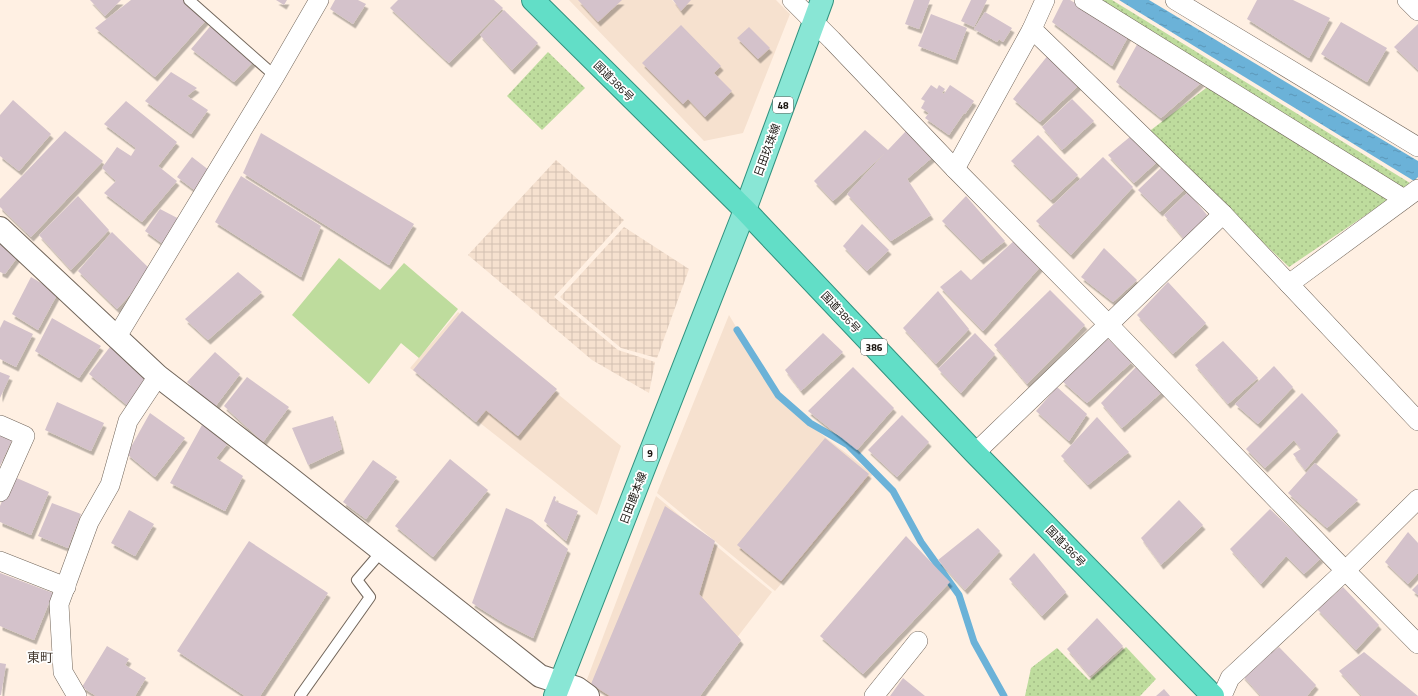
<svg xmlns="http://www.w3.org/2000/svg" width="1418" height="696" font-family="'Titillium Web','Noto Sans JP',sans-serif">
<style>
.built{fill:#f6e1cf}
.industrial{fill:url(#industrial-grid)}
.grass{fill:url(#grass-dots)}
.park{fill:#bedc9d}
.water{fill:url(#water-ripples)}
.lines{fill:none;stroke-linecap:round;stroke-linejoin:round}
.stream{stroke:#6bb2d8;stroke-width:7}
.building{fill:#d4c2cb;filter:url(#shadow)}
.service-casing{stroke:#72665b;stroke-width:12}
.minor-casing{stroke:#72665b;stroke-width:20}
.tertiary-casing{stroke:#72665b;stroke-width:24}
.primary-casing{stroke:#30927f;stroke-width:24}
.trunk-casing{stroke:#30927f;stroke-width:24}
.service{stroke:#fff;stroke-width:10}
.minor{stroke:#fff;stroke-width:19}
.tertiary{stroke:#fff;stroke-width:22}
.primary{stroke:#89e6d5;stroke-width:22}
.trunk{stroke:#62dec7;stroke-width:22}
.labels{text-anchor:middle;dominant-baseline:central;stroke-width:3.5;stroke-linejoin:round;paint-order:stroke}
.shield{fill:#fff;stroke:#605d59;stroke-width:1}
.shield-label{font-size:10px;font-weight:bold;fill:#1c1712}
.street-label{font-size:11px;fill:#1c1712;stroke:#fff}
.quarter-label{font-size:13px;fill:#453a30;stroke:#fff}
</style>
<defs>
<pattern id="industrial-grid" width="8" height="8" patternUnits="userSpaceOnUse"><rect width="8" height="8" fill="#f6e1cf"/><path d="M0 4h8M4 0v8" fill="none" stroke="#d2c0b1"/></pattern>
<pattern id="grass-dots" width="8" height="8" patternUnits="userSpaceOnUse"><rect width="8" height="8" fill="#bedc9d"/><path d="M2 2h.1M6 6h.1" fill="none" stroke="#a3bc86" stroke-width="1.8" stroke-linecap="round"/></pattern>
<pattern id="water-ripples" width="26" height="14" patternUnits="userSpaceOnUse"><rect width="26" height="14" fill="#6bb2d8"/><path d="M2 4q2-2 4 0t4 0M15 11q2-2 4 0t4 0" fill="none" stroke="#5c98b8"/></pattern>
<filter id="shadow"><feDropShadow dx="2.5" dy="4.5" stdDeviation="0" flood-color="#0004"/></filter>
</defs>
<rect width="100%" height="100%" fill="#fff0e3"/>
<g class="built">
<polygon points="569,0 672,0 676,4 680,0 776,0 790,14 743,133 704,141"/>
<polygon points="458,312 621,446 597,515 410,368"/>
<polygon points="729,315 775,393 803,420 873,474 775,591 657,493"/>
<polygon points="656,496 772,592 692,696 607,696 586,682"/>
</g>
<g class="industrial">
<polygon points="556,160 624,220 554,297 618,350 655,362 649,393 592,360 468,255"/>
<polygon points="624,227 689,269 657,358 621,348 560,297"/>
</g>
<g class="grass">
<polygon points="1097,0 1112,0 1410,183 1403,188"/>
<polygon points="548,52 585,88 542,130 507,96"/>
<polygon points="1210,85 1391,198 1289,267 1147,133"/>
<polygon points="1126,647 1156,679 1140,696 1025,696 1031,668 1057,648 1089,680"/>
</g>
<polygon class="park" points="339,258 380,290 404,263 458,309 419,358 401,343 369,384 292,315"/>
<polygon class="water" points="1119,0 1149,0 1418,161 1418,177 1414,181"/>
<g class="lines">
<polyline class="stream" points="737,330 778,395 810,423 848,445 893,491 921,542 959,595 974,642 1004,696"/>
</g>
<g class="building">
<polygon points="90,0 121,0 105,16"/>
<polygon points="131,0 187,0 208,18 155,77 95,28"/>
<polygon points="276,0 287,0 284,5"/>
<polygon points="335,0 358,0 366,4 353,24 330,9"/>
<polygon points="398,0 494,0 503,8 449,63 390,8"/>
<polygon points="578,0 622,0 598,22"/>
<polygon points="673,0 691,0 681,11"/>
<polygon points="914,0 930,0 919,29 905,24"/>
<polygon points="971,0 987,0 974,27 961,21"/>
<polygon points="1063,0 1070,0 1129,35 1112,66 1052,22"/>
<polygon points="1257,0 1293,0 1330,18 1309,58 1247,19"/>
<polygon points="504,10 538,43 512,70 480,35"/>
<polygon points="985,12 1012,28 1003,42 999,39 997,42 974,29"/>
<polygon points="931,14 967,28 955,60 918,46"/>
<polygon points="1341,22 1387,48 1367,82 1321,54"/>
<polygon points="213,23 255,60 234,82 191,49"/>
<polygon points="1418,24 1418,70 1394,47"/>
<polygon points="681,25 721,66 714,73 732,91 705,117 688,99 683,104 642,63"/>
<polygon points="749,27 770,48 758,59 737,38"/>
<polygon points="1139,41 1202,82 1161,118 1116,82"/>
<polygon points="1049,54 1080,84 1040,122 1013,99"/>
<polygon points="171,72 197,88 187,96 208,110 191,134 145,101"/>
<polygon points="931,85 937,89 939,85 945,89 942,93 944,94 950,85 974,101 965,114 964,113 949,135 925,118 929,113 921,108 925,101 921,99"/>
<polygon points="1072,99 1094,121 1062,150 1042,127"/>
<polygon points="13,100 51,134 19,171 0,156 0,115"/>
<polygon points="126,101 177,142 158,166 177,181 142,222 104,193 116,181 102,168 117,147 131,156 136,148 104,124"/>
<polygon points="865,130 888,150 906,131 934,156 907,179 931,215 891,241 847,194 885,153 833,201 814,181"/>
<polygon points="65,131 103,161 31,237 0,207 0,199"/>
<polygon points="261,133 414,224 389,265 243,173"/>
<polygon points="1038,135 1078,175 1051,200 1011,161"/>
<polygon points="1131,136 1158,161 1134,183 1108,155"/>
<polygon points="192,157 214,174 201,195 177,177"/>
<polygon points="1103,157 1133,187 1071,255 1036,221"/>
<polygon points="1164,165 1185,189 1160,212 1138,190"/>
<polygon points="241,176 321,226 301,277 215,222"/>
<polygon points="1188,192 1207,215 1185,240 1164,215"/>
<polygon points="78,196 109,230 71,270 39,235"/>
<polygon points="966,196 1005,241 981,260 942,221"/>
<polygon points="160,209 185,222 167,247 145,231"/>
<polygon points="862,224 889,250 867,271 843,246"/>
<polygon points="112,232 152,271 117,309 78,271"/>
<polygon points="1015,240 1041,266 983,331 940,287 961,270 971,280"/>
<polygon points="0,241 19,255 5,274 0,272"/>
<polygon points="1104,248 1137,280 1113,302 1081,277"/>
<polygon points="238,272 262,292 208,340 185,319"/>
<polygon points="31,277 58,293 38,330 12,314"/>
<polygon points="1168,282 1206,323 1173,354 1137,315"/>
<polygon points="1050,290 1085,325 1027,384 994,345"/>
<polygon points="938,291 969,329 936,364 903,328"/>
<polygon points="462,311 557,389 518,436 486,410 476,422 413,370"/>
<polygon points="52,318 101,346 79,378 35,351"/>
<polygon points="4,320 33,334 16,367 0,359 0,328"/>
<polygon points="823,333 843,352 801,391 785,370"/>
<polygon points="975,333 995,354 961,393 938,369"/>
<polygon points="1106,337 1132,362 1087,403 1062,381"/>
<polygon points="1223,341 1258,378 1228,404 1195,365"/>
<polygon points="113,343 150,378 127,405 89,374"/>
<polygon points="215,352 240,374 215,407 187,382"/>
<polygon points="1137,366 1163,391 1122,428 1101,403"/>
<polygon points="1274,366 1293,387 1258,424 1235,404"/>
<polygon points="853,367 894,408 857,450 808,411"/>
<polygon points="0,372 10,376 0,398"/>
<polygon points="247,377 289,407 263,442 224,406"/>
<polygon points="1057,387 1087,414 1069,441 1036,411"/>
<polygon points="1302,393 1338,431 1305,470 1293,454 1301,449 1294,440 1265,468 1246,449"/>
<polygon points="57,402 104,423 91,451 45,430"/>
<polygon points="150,413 185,438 155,477 127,454"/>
<polygon points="902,415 929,442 897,477 868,450"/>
<polygon points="333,416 342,449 308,465 292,428"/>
<polygon points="1097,417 1129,452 1088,485 1061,456"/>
<polygon points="202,425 228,443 216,458 243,476 225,511 170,483"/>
<polygon points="0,435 12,440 0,466"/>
<polygon points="825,438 869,474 781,581 737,545"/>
<polygon points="450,459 488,490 433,557 395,526"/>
<polygon points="373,460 397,477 366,519 343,502"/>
<polygon points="1315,463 1358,500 1327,528 1288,493"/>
<polygon points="12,476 49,492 31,535 0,522 0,506"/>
<polygon points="554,496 556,497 555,501 578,511 566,541 544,521"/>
<polygon points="1179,500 1203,525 1161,565 1141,538"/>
<polygon points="52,503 81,514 68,548 38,536"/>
<polygon points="665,506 715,541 699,594 741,640 700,696 610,696 591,684"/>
<polygon points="506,508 532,520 568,549 533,638 502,622 472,603"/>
<polygon points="1270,509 1321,558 1304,574 1286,556 1261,584 1230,549"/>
<polygon points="129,510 154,524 135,556 111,543"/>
<polygon points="978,528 1000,551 965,590 938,560"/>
<polygon points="1408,532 1418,543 1418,573 1408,584 1385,562"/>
<polygon points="906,536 950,582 863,674 820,636"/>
<polygon points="249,541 328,593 260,696 245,696 177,651"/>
<polygon points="1034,553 1066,592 1042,616 1009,579"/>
<polygon points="0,573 53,593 34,640 0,626"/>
<polygon points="1418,584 1418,595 1412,590"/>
<polygon points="1343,587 1379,625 1356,650 1317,609"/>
<polygon points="1097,618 1123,646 1090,676 1067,649"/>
<polygon points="107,646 129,659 125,665 146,678 135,696 96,696 82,687"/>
<polygon points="1279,647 1316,685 1307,696 1261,696 1242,675"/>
<polygon points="1364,652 1418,696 1362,696 1339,671"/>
<polygon points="0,663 6,664 1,695 0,695"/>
<polygon points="903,678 925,696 890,696"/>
<polygon points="1164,689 1170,696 1156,696"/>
</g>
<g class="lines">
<defs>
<g id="service">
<polyline points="189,0 275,76"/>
<polyline points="300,696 370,597 357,580 382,551"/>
</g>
<g id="minor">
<polyline points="792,0 832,40 955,169 1108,324 1335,560 1418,644"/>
<polyline points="1084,0 1404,199"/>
<polyline points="1175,0 1418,147"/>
<polyline points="1407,0 1418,11"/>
<polyline points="1032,29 1223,214 1418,421"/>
<polyline points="955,169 1032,29 1045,0"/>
<polyline points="1289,284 1418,189"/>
<polyline points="116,338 275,76 319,0"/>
<polyline points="0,425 25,436 0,492"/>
<polyline points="975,453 1223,214"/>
<polyline points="0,561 66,587"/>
<polyline points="77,696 63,672 59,604 89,522 110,485 128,421 158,376"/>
<polyline points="874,696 918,641"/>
<polyline points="1222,696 1230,678 1346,570 1418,499"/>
</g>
<polyline id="tertiary" points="0,228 158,376 285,474 540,676 577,688 588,696"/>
<polyline id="primary" points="555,696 745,210 822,0"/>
<polyline id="trunk" points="533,0 745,210 975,453 1213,696"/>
</defs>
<use href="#service" class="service-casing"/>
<use href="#minor" class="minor-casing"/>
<use href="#tertiary" class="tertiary-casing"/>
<use href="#primary" class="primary-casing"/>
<use href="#trunk" class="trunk-casing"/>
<use href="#service" class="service"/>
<use href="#minor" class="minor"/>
<use href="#tertiary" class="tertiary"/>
<use href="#primary" class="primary"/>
<use href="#trunk" class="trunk"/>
</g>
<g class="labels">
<g class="shield">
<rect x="773" y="97" width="20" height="16" rx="3"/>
<rect x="861" y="339" width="26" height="16" rx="3"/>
<rect x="643" y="445" width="14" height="16" rx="3"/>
</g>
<g class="shield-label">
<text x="783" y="105">48</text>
<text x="874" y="347">386</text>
<text x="650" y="453">9</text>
</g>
<g class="street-label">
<text transform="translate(614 81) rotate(45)">国道386号</text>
<text transform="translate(767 150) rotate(-70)">日田玖珠線</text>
<text transform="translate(841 312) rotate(47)">国道386号</text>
<text transform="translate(633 498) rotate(-69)">日田鹿本線</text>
<text transform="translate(1066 546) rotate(46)">国道386号</text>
</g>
<g class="quarter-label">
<text x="40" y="657">東町</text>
</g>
</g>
</svg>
